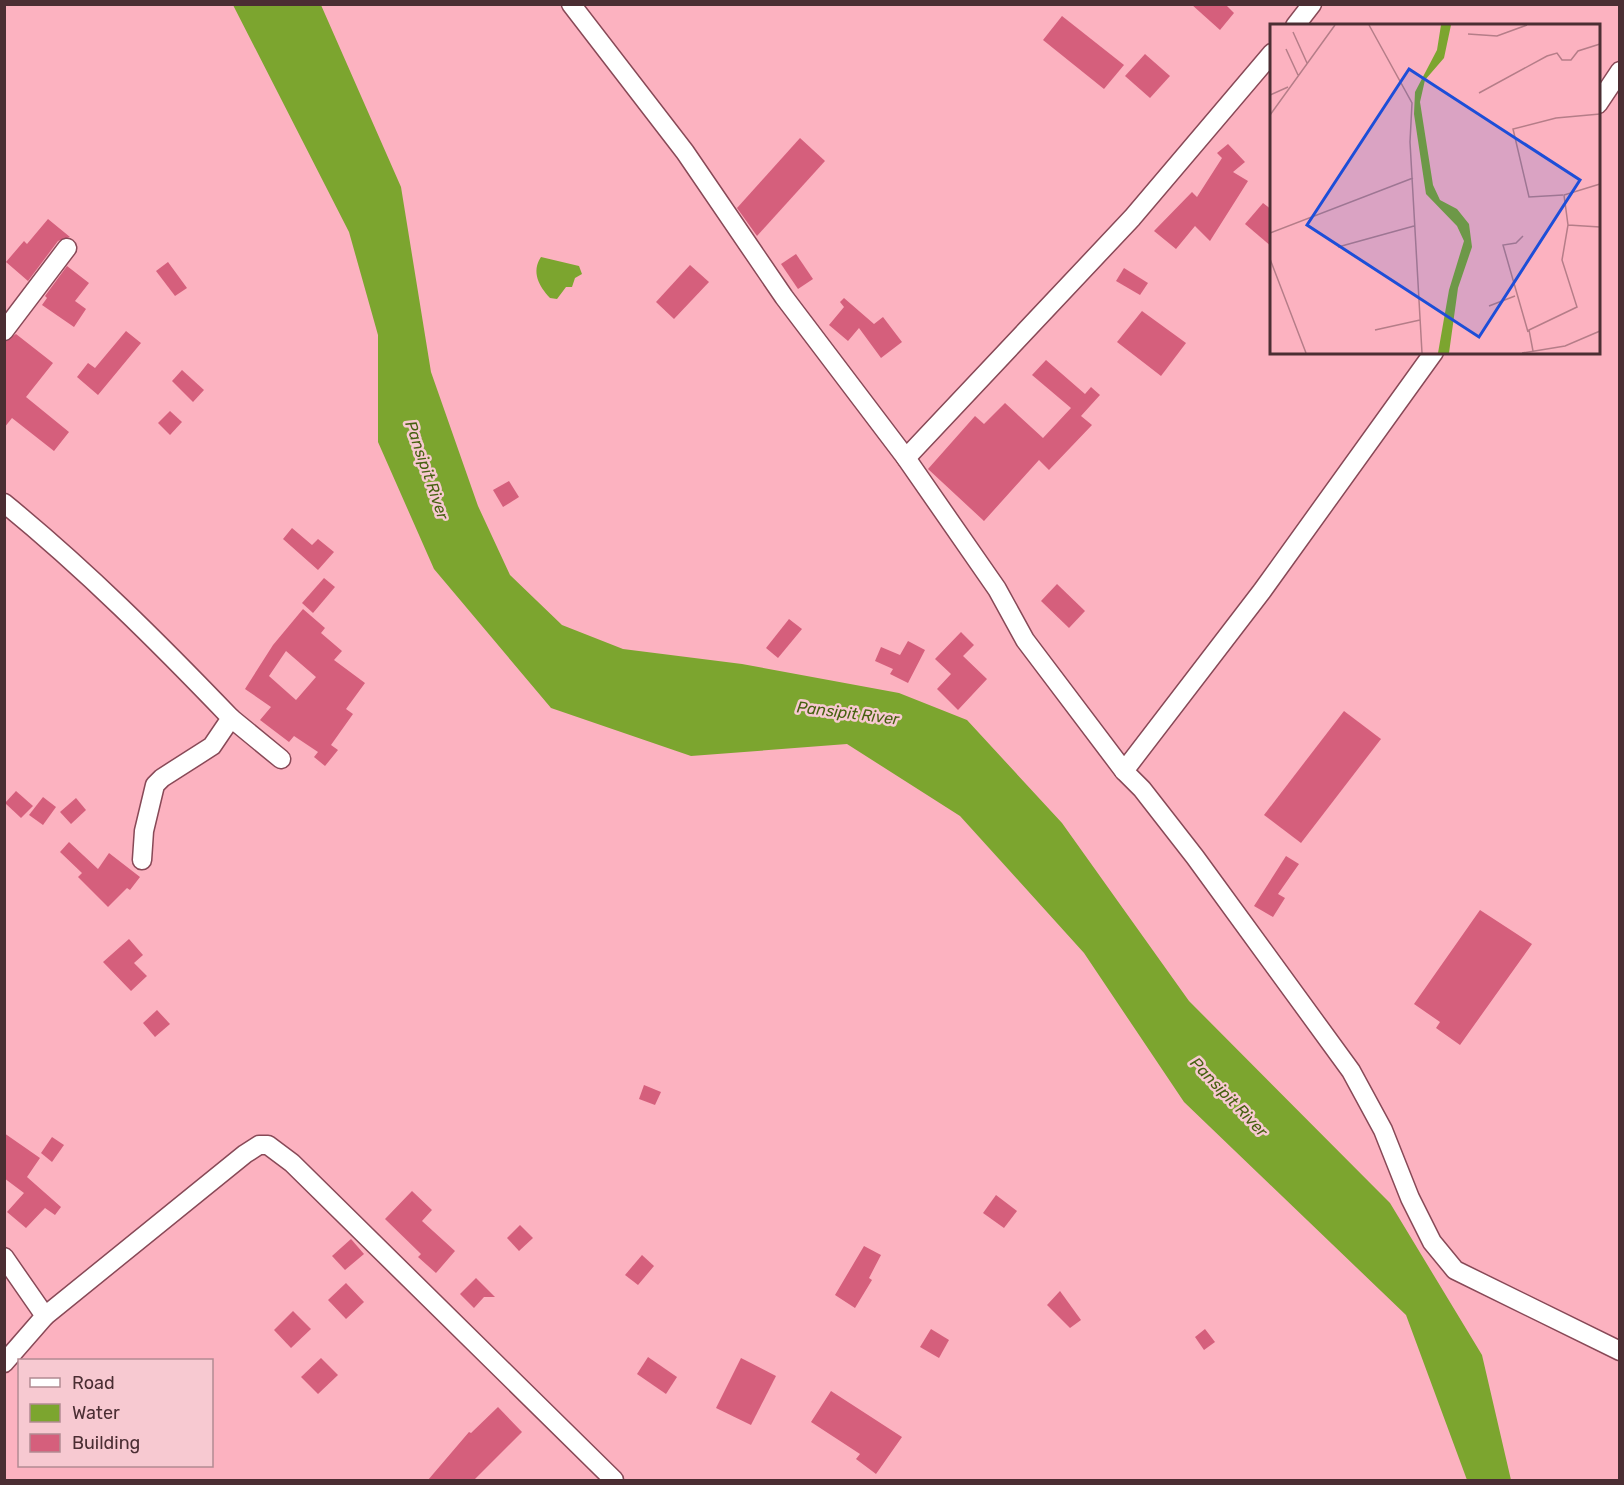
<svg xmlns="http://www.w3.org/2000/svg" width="1624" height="1485" font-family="Rubik,sans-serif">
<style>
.water{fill:#7ca52f}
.building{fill:#d55f7c;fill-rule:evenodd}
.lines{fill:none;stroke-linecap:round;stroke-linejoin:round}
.minor-casing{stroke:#884957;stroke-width:21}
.minor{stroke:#fff;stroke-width:18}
.labels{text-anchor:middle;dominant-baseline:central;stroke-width:5;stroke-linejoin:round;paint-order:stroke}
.water-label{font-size:16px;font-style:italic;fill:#476111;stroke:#f7c9d1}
.inset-road{fill:none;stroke:#b57d88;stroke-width:1.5}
.view{fill:#1d4ed8;fill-opacity:0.15;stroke:#1d4ed8;stroke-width:3}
.inset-edge{fill:none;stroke:#4b2e33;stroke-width:3}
</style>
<rect width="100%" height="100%" fill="#fcb2c0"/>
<g class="water">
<polygon points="233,5 321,5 401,187 431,372 478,506 510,575 562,625 623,649 742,664 899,693 967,720 1062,823 1189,1001 1390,1203 1482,1355 1511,1480 1467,1480 1406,1315 1184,1102 1084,953 960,816 847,744 691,756 551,708 434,569 378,442 378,335 349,232"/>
<path d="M541,257L579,266L582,274L575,278L572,287H566L557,299L550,298C539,286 531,272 541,257Z"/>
</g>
<g class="building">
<polygon points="1191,4 1225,4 1234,13 1220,30"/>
<polygon points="1062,16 1124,65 1104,89 1043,40"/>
<polygon points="1145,54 1170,76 1150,98 1125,76"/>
<polygon points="800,138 825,161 757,236 737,208"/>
<polygon points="1228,144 1245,162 1233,172 1248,181 1210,241 1195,226 1176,249 1154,231 1192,192 1197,197 1222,158 1217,153"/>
<polygon points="1263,203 1272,210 1272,247 1245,224"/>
<polygon points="48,219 70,237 58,241 28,281 6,262 24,241 27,244"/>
<polygon points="796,254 813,279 798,289 781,264"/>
<polygon points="168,262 187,288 175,296 156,271"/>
<polygon points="690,265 709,282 674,319 656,302"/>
<polygon points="67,266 89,283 75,301 86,309 74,327 42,305 47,298 45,296"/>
<polygon points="1124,268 1148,283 1140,295 1116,281"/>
<polygon points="844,298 874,324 883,317 902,342 881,358 859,328 848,341 829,325 844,307 840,302"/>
<polygon points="1142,311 1186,343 1161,376 1117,342"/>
<polygon points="126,331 141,343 98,395 77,377 88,363 95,368"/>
<polygon points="16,334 53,363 26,397 69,432 54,451 12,418 4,428 4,342"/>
<polygon points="1046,360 1085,394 1091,387 1100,395 1081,416 1092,425 1049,470 1039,460 984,521 928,469 975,416 984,424 1005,403 1043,438 1071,408 1032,375"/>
<polygon points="182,370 204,390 193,402 172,381"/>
<polygon points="170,411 182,422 170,435 158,423"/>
<polygon points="509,481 519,497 503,507 493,490"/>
<polygon points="292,528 312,545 318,539 334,552 318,570 283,539"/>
<polygon points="324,578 335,587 313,613 302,603"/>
<polygon points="1057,584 1085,611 1069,628 1041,601"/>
<path d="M303,609L325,628L321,633L342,651L334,660L365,683L346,709L353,714L331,745L338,750L325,766L314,757L318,752L294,736L289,742L260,720L271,707L245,689L273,645ZM286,651L316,677L296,700L269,676Z"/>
<polygon points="789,619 802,629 778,658 766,648"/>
<polygon points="961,632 974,645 963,656 987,679 958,710 937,689 951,674 935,659"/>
<polygon points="908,641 925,650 908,683 890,674 893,669 875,661 881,647 900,655"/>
<polygon points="1344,711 1381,739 1301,843 1264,815"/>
<polygon points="16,791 33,806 21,818 5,803"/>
<polygon points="43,797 56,807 43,825 29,815"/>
<polygon points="76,798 86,810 71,824 60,812"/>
<polygon points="69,842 98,869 109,853 140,877 130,890 127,888 108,907 78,877 82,873 60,852"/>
<polygon points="1286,856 1299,864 1278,894 1285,898 1273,917 1254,906"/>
<polygon points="1480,910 1532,944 1460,1045 1436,1028 1440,1022 1414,1004"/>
<polygon points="129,939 143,955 134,963 147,976 131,991 103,962"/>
<polygon points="157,1010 170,1024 155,1037 143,1023"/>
<polygon points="644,1085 661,1092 655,1105 639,1099"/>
<polygon points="4,1133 40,1158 27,1177 61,1207 55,1215 45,1208 26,1228 7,1212 24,1193 4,1178"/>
<polygon points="52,1137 64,1145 52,1162 41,1153"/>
<polygon points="412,1191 432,1210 422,1221 455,1251 436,1273 418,1257 421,1254 385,1219"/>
<polygon points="996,1195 1017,1211 1004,1228 983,1213"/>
<polygon points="520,1225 533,1238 519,1251 507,1238"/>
<polygon points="351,1239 364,1254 345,1270 332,1256"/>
<polygon points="864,1246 881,1255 869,1278 872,1280 855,1308 835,1295"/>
<polygon points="642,1255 654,1266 638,1285 625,1275"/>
<polygon points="476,1278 495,1297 484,1297 474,1308 460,1294"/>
<polygon points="346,1283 364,1302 346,1319 328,1300"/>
<polygon points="1060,1291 1081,1320 1070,1328 1047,1305"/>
<polygon points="293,1311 311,1329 291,1348 274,1330"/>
<polygon points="931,1329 949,1340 939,1358 920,1347"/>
<polygon points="1205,1329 1215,1342 1204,1350 1195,1337"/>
<polygon points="648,1357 677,1377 666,1394 637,1374"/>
<polygon points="321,1358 338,1375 318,1394 301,1377"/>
<polygon points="741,1358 776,1376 751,1425 716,1408"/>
<polygon points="831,1391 902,1437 876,1474 856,1459 860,1454 811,1422"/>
<polygon points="498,1407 522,1432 474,1480 428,1480 469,1432 471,1433"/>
</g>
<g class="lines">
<defs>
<g id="minor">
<polyline points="571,4 685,152 784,297 906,458 997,589 1025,640 1124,771 1142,789 1195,857 1351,1071 1383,1130 1410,1198 1432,1242 1455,1270 1620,1351"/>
<polyline points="1295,26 1312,4"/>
<polyline points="1598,104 1620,71"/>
<polyline points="4,331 67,248"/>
<polyline points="906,458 1132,218 1272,53"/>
<path d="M4,503C85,569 159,643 231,718L212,746L162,778L155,785L144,831L142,860"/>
<polyline points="231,718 281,759"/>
<polyline points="1124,771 1262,591 1434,352"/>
<polyline points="4,1257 45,1316 4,1363"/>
<polyline points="45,1316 245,1154 259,1145 268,1145 292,1163 614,1480"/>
</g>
</defs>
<use href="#minor" class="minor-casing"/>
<use href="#minor" class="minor"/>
</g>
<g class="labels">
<g class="water-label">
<text transform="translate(427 470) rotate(71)">Pansipit River</text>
<text transform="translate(848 713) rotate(7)">Pansipit River</text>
<text transform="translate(1229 1097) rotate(46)">Pansipit River</text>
</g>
</g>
<g transform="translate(1270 24)">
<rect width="330" height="330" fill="#fcb2c0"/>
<path d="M171,1H181L174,34L155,56L150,78L163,161L170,176L187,185L199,200L202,223L188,264L179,329H168L179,266L194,217L187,202L156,170L144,90L145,68L167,26Z" fill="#7ca52f"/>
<path class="inset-road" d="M99,1L142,79L140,118L152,329M23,8L37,39M198,10L227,12L257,1M16,25L28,51M209,69L277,32L287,29L292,36H301L308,27L330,20M0,71L18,63M0,91L65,1M293,171L259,173L243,105L286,94L330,90M298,201L330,203M0,209L143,154M253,212L246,219L233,221L258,308M68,223L144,202M0,235L36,329M219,282L245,272M105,306L150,296M263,327L259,306L307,283L292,236L298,201L294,171L330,160M252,329L295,322L330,307"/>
<path class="view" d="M139,45L310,156L209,313L37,201Z"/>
<rect width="330" height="330" class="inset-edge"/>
</g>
<rect width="1624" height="1485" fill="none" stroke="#4b2e33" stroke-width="12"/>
<rect x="18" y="1359" width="195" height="108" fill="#f7c9d1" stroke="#b28b92" stroke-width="1.5"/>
<rect x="30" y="1378" width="30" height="9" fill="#ffffff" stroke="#b28b92" stroke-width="1.5"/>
<text x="72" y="1389" font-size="18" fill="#4b2e33">Road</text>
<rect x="30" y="1404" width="30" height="18" fill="#7ca52f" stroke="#b28b92" stroke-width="1.5"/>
<text x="72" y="1419" font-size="18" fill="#4b2e33">Water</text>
<rect x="30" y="1434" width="30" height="18" fill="#d55f7c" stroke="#b28b92" stroke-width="1.5"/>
<text x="72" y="1449" font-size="18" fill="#4b2e33">Building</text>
</svg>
